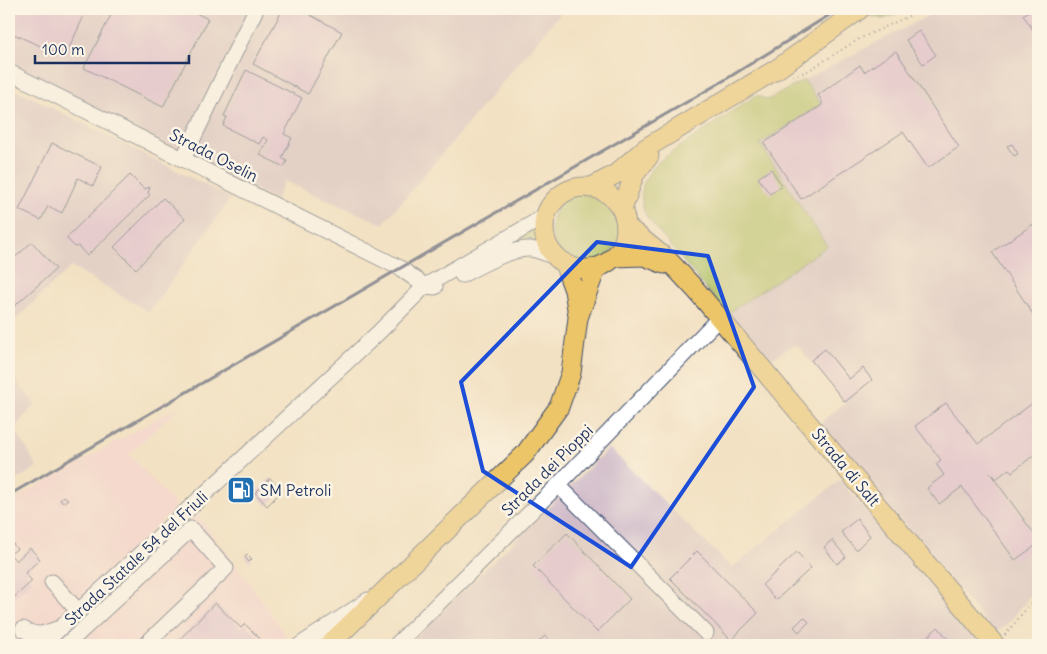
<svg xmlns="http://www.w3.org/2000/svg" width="1047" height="654" font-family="Delius,sans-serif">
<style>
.built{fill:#f6cfd8}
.industrial{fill:#d1bdca}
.green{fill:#b0c063;stroke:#667860}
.forest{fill:#8ca659;stroke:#546a5c}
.building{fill:#d8b1d9}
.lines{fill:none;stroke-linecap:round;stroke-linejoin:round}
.minor-casing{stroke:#3b4a6d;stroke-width:17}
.major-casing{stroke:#3b4a6d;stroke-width:21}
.path{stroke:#3b4a6d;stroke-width:2;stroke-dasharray:1 4;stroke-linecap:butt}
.minor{stroke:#fff;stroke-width:15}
.major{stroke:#edc569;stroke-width:19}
.rail{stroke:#1b2f5e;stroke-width:3}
.marked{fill:none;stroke:#1d4ed8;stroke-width:4;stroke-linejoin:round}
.labels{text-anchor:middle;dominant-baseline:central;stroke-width:5;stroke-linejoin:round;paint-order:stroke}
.street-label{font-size:16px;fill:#1b2f5e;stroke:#fcf5e5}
.poi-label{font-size:16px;fill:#1b2f5e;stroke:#fcf5e5;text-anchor:start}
</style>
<rect width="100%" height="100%" fill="#fcf5e5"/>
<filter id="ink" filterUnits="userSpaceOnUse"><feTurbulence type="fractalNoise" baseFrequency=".02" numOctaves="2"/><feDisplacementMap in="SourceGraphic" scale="10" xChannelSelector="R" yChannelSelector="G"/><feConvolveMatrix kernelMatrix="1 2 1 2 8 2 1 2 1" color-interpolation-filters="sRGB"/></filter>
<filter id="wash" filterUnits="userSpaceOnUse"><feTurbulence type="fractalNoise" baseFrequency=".0096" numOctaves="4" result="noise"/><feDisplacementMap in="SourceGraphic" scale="20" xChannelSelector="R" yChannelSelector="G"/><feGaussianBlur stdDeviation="1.12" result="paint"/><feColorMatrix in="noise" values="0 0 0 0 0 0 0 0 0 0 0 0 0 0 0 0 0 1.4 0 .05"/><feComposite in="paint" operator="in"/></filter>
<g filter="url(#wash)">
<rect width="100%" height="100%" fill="#f3e1c3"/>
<g class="built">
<polygon points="183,404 129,454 177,507 32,645 9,645 9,502"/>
<polygon points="197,514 256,591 292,645 58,645"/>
</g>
<g class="industrial">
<polygon points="9,9 564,9 383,224 284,181 276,200 9,65"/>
<polygon points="941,9 1038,9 1038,586 1010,621 1002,629 997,631 993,631 822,426 823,420 845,403 796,344 773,358 764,358 727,314 827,246 760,144 821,104 804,80"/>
<polygon points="9,86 231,198 149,312 71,267 9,326"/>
<polygon points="9,371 35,404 15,428 37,467 9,485"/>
<polygon points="609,448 732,568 840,480 982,645 408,645"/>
</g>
<g class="green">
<path d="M804,80L821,104L760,144L827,246L727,314L647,217C635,194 644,174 662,159L756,95L768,100Z"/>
<circle cx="586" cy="228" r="35"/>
<polygon points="537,225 540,245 464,265"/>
</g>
<polygon class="forest" points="875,9 912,9 883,19 867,15"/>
<g id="blocks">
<g class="building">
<polygon points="9,9 87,9 65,57 9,32"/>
<polygon points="114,9 188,9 208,19 163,107 84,68"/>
<polygon points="283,9 299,9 342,32 308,94 253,64"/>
<polygon points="1032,9 1038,9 1038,37 1023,15"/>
<polygon points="919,31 936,55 923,64 906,40"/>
<polygon points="896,51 959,147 928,168 903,132 801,199 764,143 822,105 822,101 818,95 860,65 864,72"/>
<polygon points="246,70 302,98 284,134 292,138 282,158 287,161 284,167 260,155 268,140 263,137 259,144 223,126 227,117 224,116"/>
<polygon points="52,143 102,167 93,186 78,178 62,213 48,206 41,220 19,210"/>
<polygon points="1012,144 1018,154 1014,156 1007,146"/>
<polygon points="771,169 782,186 770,194 758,178"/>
<polygon points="130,175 144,189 150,187 148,193 150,195 87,256 78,246 75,247 67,239 68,236"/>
<polygon points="163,198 185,219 136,269 114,247"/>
<polygon points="1038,221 1038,322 992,252"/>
<polygon points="32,242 56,269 9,311 9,263"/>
<polygon points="825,349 849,379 863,368 872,380 845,402 811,360"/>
<polygon points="1038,399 1038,452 1012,472 1009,469 996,479 990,473 1038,539 1038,544 1015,560 962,487 939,504 927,488 944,475 936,464 941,460 915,426 946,403 978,444"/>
<polygon points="270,478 282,491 267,506 255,493"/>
<polygon points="64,496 68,499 63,503 60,500"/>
<polygon points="857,519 870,536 856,550 841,532"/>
<polygon points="567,533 630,599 597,632 533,566"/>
<polygon points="9,539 17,549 10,554 16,561 30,548 40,559 25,573 32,581 9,602"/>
<polygon points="832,540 846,557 837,564 824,547"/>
<polygon points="697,551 758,613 731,640 670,578"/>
<polygon points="797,552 811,568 776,600 762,585"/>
<polygon points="247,554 252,559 249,562 245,557"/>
<polygon points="215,603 241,628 245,624 266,645 174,645"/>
<polygon points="804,617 809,622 799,632 794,627"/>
<polygon points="938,627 953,645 919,645"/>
<polygon points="545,636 555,645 535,645"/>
</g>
</g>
</g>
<g filter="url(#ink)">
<use href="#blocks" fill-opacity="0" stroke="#3b4a6d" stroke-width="1"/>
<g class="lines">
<defs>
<g id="minor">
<polyline points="9,72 400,268 425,286 435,287"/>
<polyline points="183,159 256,9"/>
<path d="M462,275C479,266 511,248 530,249C539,250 548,254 557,258"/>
<polyline points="558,485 706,633"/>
<polyline points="52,582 78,611"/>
<path d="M23,629C36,637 44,634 57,629"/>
<polyline points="42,645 378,333 425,286 547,215"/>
<polyline points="66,645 191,529 226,568 145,645"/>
<polyline points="300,645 368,600"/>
<polyline points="396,645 558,485 720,317"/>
</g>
<g id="major">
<circle cx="585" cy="228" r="41"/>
<polyline points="590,188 616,174 646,148 780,67 860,9"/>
<polyline points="622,210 634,175 649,156"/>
<polyline points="626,226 669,261 696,290 995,645"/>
<polyline points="614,257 644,256 664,264"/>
<polyline points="564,263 574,290 578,315"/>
<polyline points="329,645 525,454 559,407 571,373 578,318 596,268"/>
</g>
</defs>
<use href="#minor" class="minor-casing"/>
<use href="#major" class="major-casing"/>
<g class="path">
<polyline points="793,76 806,72 859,39 924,9"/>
<polyline points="1005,635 1038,594"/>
</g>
<use href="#minor" class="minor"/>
<use href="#major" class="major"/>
<polyline class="rail" points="9,495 723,81 839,9"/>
</g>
</g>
<path d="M0 0H1047V654H0ZM597,242L708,256L754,387L631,567L483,471L461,382Z" fill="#f3e1c3" fill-opacity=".55" fill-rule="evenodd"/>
<path class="marked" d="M597,242L708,256L754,387L631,567L483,471L461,382Z"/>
<defs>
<symbol id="fuel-square" viewBox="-11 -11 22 22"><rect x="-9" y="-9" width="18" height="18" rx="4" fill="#1f6fb2" stroke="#fcf5e5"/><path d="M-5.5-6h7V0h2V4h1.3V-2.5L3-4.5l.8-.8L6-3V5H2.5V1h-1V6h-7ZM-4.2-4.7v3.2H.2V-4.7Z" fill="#fff"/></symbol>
</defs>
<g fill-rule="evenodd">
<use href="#fuel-square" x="225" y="474" width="32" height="32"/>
</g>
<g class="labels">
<g class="street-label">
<text transform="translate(214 155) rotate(27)">Strada Oselin</text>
<text transform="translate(846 467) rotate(50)">Strada di Salt</text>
<text transform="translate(547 470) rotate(-45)">Strada dei Pioppi</text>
<text transform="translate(136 558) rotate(-43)">Strada Statale 54 del Friuli</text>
</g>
<g class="poi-label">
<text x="260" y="490">SM Petroli</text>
</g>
</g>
<rect width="1047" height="654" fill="none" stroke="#fcf5e5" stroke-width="30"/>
<path d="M35 55v8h154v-8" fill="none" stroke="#1b2f5e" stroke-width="2.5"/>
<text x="42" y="55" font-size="15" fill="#1b2f5e" stroke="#fcf5e5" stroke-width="4" paint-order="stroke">100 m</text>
</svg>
